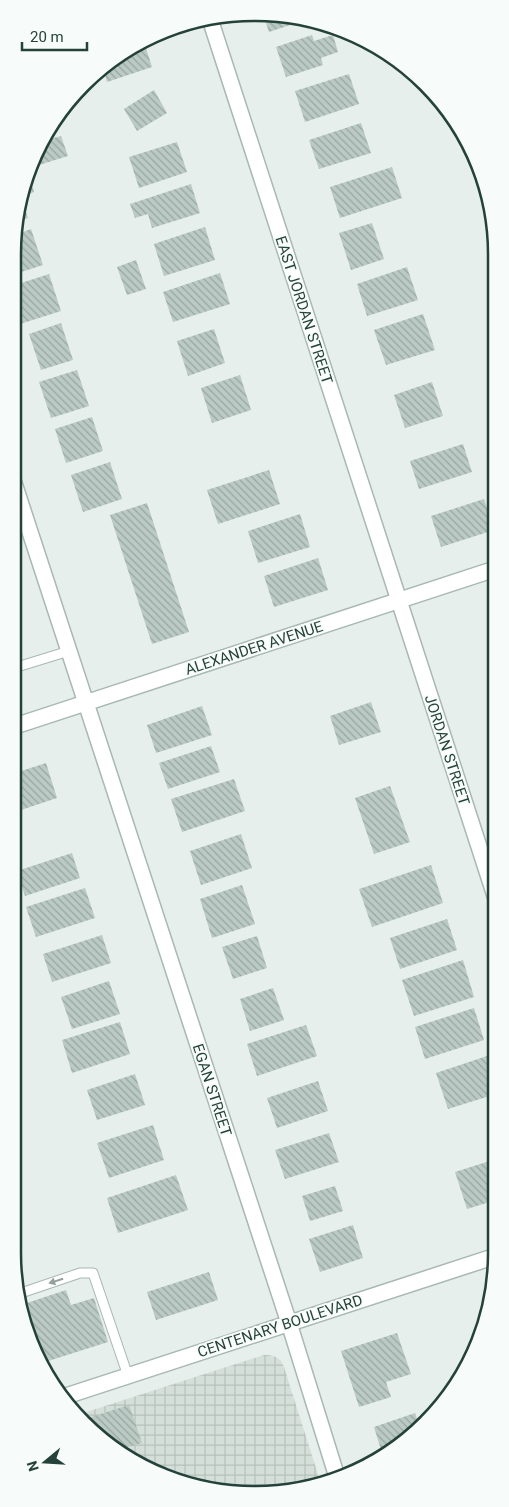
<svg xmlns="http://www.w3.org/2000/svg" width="509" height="1507" font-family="Roboto,sans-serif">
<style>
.industrial{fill:url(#industrial-grid)}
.building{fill:url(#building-back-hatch)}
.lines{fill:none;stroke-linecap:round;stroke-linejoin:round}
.service-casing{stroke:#a8b8b2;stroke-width:11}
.minor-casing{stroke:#a8b8b2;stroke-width:18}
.service{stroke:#fff;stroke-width:9}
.minor{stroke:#fff;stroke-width:15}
.oneway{fill:#92a09c}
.labels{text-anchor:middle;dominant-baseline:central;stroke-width:4;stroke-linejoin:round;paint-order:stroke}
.street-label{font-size:15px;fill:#24423a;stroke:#f7fbf9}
.rim{fill:none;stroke:#24423a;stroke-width:2.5}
</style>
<defs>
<pattern id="industrial-grid" width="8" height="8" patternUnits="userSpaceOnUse" patternTransform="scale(1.25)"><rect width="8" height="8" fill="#d4dfda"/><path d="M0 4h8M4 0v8" fill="none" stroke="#b6c1bc"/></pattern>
<pattern id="building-back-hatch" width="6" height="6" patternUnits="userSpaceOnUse" patternTransform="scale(1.25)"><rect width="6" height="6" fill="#bbcac4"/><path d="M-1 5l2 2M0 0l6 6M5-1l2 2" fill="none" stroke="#98a6a0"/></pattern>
</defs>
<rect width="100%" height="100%" fill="#e6efeb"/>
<polygon class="industrial" points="264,1355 269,1355 276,1357 281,1361 284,1367 321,1484 317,1486 223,1492 147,1469 77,1415"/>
<g class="building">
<polygon points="264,17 305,20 269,32"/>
<polygon points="312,35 314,41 333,35 338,52 321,58 323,65 286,77 276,47"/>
<polygon points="144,42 152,67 107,82 104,71 133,45"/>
<polygon points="349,74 359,104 305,122 295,91"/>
<polygon points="154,90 167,113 137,131 124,109"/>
<polygon points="361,123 371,153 319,169 309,140"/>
<polygon points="61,136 68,156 39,165 37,158 46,140"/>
<polygon points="177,142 187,172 139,188 129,157"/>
<polygon points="392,167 402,198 340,218 330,187"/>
<polygon points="30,177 34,192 21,197 28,218 17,222 21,192 28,178"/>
<polygon points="191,184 200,213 152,228 148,214 135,218 130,204"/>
<polygon points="372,223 384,259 351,270 339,233"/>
<polygon points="205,227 215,260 164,276 154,244"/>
<polygon points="31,229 43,265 12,275 12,255 15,235"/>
<polygon points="136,260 146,289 127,295 117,267"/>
<polygon points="407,267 418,300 367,316 357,284"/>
<polygon points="220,273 230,304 173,322 163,292"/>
<polygon points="49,274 61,311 20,324 12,302 12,286"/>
<polygon points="423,314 435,350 386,365 374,330"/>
<polygon points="61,323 73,360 41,370 29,334"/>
<polygon points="214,329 225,363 188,376 177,341"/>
<polygon points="77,370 89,406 51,418 39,382"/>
<polygon points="240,375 251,410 212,423 201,388"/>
<polygon points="432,382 443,416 405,428 394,395"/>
<polygon points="92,417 103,451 66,463 55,429"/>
<polygon points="463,444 472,472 419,489 410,461"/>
<polygon points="110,462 122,499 83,512 71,475"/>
<polygon points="269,470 280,504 218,524 207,490"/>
<polygon points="484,499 494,530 441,547 431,516"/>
<polygon points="147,503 189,632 152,644 110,515"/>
<polygon points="300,514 310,547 258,563 248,531"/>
<polygon points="318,558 328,590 274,607 264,576"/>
<polygon points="371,702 381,732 339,745 330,716"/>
<polygon points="202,706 212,735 156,753 147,725"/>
<polygon points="211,746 220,772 168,789 159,763"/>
<polygon points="46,763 57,798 12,813 12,774"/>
<polygon points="234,779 245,811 182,832 171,799"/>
<polygon points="390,786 410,842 374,854 355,798"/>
<polygon points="241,834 252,868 201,885 190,851"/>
<polygon points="72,853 80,878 25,896 17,871"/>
<polygon points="431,865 443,903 372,927 359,889"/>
<polygon points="242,885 255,924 212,938 200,899"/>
<polygon points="85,888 95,918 36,937 26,907"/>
<polygon points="447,919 457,950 400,969 390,938"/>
<polygon points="102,935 111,963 52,982 43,954"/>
<polygon points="257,936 267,968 233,979 222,947"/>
<polygon points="463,960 474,997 414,1016 402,980"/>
<polygon points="109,981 120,1014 72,1029 61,997"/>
<polygon points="273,988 284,1020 250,1031 240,999"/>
<polygon points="474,1008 484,1040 425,1059 415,1027"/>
<polygon points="120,1022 130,1054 72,1073 62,1040"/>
<polygon points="306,1025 317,1056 257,1076 247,1044"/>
<polygon points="490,1055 496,1074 496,1094 448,1109 436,1073"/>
<polygon points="135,1074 145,1105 97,1120 87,1090"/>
<polygon points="318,1081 328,1111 277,1128 267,1098"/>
<polygon points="153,1125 164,1160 109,1178 97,1143"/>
<polygon points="329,1133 339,1162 285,1179 275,1150"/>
<polygon points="496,1159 496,1200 467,1209 455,1172"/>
<polygon points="176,1175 188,1210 118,1233 107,1198"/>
<polygon points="12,1186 19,1204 12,1206"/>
<polygon points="335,1186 343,1211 310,1221 302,1196"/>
<polygon points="353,1225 363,1258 320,1272 309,1239"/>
<polygon points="209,1272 218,1300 156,1320 147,1292"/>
<polygon points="66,1290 71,1305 94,1298 108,1342 42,1363 31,1345 26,1320 32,1318 27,1303"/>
<polygon points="397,1333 411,1374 386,1382 391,1397 359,1407 341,1351"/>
<polygon points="129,1405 142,1443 121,1449 86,1423 85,1419"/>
<polygon points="415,1413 419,1424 389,1454 383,1456 374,1427"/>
</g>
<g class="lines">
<defs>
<g id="service">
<polyline points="12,528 27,523"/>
<polyline points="12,653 17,667 69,651"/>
<polyline points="21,1293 80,1273 93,1273 128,1376"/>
</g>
<g id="minor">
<polyline points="210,19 496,899"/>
<polyline points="12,477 289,1323 337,1477"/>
<polyline points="12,727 495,569"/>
<polyline points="63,1397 496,1256"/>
</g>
</defs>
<use href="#service" class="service-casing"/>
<use href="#minor" class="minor-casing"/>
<use href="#service" class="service"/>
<use href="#minor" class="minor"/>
</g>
<defs><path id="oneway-solid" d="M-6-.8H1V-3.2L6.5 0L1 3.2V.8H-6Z" transform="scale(1.25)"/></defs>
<use class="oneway" href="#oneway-solid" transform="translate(56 1281) rotate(162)"/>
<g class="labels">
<g class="street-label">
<text transform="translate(304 310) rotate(72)">EAST JORDAN STREET</text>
<text transform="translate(254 648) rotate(-18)">ALEXANDER AVENUE</text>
<text transform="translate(447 750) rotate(72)">JORDAN STREET</text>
<text transform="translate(212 1090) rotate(72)">EGAN STREET</text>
<text transform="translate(280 1326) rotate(-18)">CENTENARY BOULEVARD</text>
</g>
</g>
<path d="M0 0H509V1507H0ZM254 21H255A233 233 0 0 1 488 254V1253A233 233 0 0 1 255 1486H254A233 233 0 0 1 21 1253V254A233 233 0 0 1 254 21Z" fill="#f7fbf9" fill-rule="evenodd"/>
<path class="rim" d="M254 21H255A233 233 0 0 1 488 254V1253A233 233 0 0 1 255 1486H254A233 233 0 0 1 21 1253V254A233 233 0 0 1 254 21Z"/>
<g transform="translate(45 1462) rotate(252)" stroke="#f7fbf9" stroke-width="4" paint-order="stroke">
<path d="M0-4L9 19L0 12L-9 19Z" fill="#24423a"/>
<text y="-8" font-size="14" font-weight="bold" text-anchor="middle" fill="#24423a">N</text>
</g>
<path d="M22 42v8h65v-8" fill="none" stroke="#24423a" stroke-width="2.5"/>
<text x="30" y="42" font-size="15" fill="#24423a" stroke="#f7fbf9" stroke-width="4" paint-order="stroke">20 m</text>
</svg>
